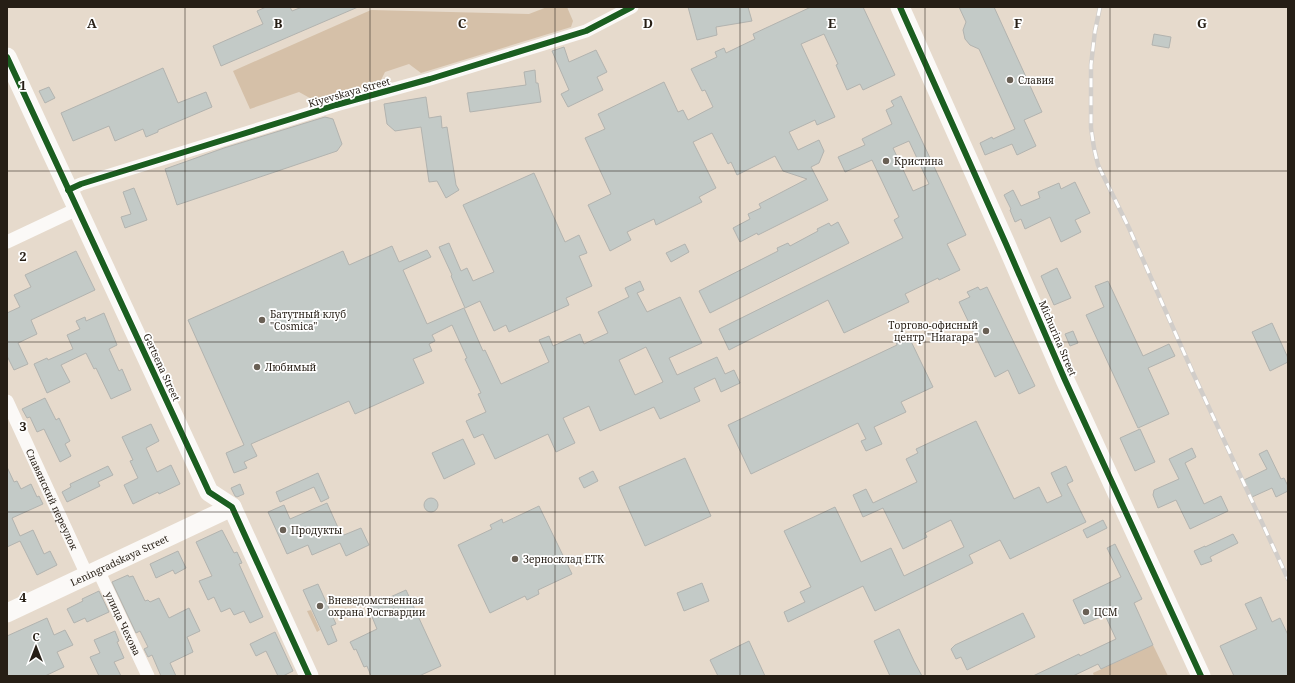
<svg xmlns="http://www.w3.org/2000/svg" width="1295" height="683" font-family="'Noto Serif',serif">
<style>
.green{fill:#d5c0a8}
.building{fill:#c3cac7;stroke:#b2b3af;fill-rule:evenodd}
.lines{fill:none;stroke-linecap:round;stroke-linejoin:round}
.street{stroke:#fbf9f7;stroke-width:13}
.secondary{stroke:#fbf9f7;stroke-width:19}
.rail-casing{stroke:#d1cdc9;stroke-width:4.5}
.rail{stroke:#fff;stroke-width:3;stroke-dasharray:9;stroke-linecap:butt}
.cycleway-casing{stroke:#fff;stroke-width:8}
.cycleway{stroke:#1b5e20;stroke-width:6}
.grid{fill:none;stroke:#261e15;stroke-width:1;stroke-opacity:0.55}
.poi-dot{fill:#696055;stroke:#fff;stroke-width:1.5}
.labels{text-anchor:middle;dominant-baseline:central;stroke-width:3.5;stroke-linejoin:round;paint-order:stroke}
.poi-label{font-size:10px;fill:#261e15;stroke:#fff;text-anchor:start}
.street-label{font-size:10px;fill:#261e15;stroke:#fff}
.grid-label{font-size:13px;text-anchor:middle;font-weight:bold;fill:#261e15;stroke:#fff;stroke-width:3.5;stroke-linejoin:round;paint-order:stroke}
</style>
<rect width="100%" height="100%" fill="#e6dacc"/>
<g class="green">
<polygon points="547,7 567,7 573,21 571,27 421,73 409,64 385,72 380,82 317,102 299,92 250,109 233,71 371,10 529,14"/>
<polygon points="311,610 320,630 317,632 307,611"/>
<polygon points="1153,645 1168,676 1094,676 1093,673"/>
</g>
<g class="building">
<polygon points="266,7 290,7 292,11 302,7 358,7 221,66 213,46 263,24 257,11"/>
<polygon points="688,7 748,7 752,21 716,27 717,35 697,40"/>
<polygon points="811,7 863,7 895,75 863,90 860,84 847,90 836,65 838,64 824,34 801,44 835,117 817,125 815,120 789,132 798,150 819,140 824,151 819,163 811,167 828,200 758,235 757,233 740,242 733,228 750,219 748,214 761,208 759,204 807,179 783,171 775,156 737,175 731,162 728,164 712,133 693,142 716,188 699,197 702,202 656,225 654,219 627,232 631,240 610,251 588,205 611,194 585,138 605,129 598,114 664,82 678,112 683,110 688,120 713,107 705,90 702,91 691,69 717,57 715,52 724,48 726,53 755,39 753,34"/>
<polygon points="959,7 994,7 1042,112 1024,120 1036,146 1017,155 1012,144 985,155 980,143 992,137 993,139 1015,129 979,49 970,45 965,39 963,30 966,22"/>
<polygon points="1154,34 1171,37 1169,48 1152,45"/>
<polygon points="564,47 569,62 596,50 607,72 597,77 603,90 568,107 561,94 569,90 552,51"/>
<polygon points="163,68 178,103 206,92 212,107 158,130 158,132 146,137 143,129 115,141 109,126 73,141 61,113"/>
<polygon points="535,70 536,83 538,83 541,102 470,112 467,93 526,85 524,72"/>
<polygon points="49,87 55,98 45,103 39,91"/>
<path d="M901,96L966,235L947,244L960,270L939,280L938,278L905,294L909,302L844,333L828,300L729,350L719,329L903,238L894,220L899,217L872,160L845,172L838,157L865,145L862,139L892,124L886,110L894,106L891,101ZM909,141L929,184L913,191L893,148Z"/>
<polygon points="426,97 429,118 441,116 442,128 447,127 456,185 459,190 446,198 437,181 429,182 421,127 395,131 387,124 384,104"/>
<polygon points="325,117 333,119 342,144 337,151 177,205 165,169 224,148"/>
<polygon points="534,173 565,242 579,235 587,253 579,256 592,286 566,298 569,305 509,332 506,325 494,331 480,301 465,308 451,276 452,275 439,247 449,243 461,271 467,268 473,281 494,272 463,205"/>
<polygon points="1075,182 1090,213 1075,220 1081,232 1061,242 1050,217 1025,229 1021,219 1015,222 1010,210 1011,209 1004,195 1013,190 1021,206 1040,198 1038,192 1059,183 1061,189"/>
<polygon points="134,188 147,220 125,228 121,217 131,214 123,192"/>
<polygon points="838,222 849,243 710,313 699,291 778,251 777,248 788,243 790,246 818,231 817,229 829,223 831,226"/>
<polygon points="685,244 689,252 671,262 666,253"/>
<path d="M392,246L399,262L427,250L431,257L403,270L427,324L464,308L483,351L485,350L501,384L549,362L539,340L549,336L553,346L580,334L584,344L608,333L598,312L629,297L625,288L640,281L644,290L637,293L647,312L680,297L702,343L669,358L677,375L717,357L725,374L734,370L740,383L721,392L715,378L694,388L700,401L660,419L654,407L600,431L589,406L563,418L575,443L556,452L548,434L495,459L483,434L474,438L466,421L486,412L478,394L481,393L465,359L467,358L452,325L432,335L435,341L429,344L432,351L413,359L424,383L355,414L349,401L251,444L257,456L244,462L247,468L234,473L226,453L244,445L188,320L343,251L349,265ZM646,347L663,382L635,395L619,360Z"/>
<polygon points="76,251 95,290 31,320 37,334 18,343 28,364 14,370 7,356 7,313 20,307 14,295 31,287 25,275"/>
<polygon points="1057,268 1071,298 1054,305 1041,276"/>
<polygon points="1108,281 1143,356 1169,344 1175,356 1148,368 1169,414 1138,428 1086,315 1104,307 1095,286"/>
<polygon points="978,287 980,290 987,287 1035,386 1019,394 1008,370 995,377 959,302 970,297 967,292"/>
<polygon points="104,313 117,345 109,349 119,371 122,369 131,390 111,399 96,368 94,369 86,353 61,365 70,382 47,393 34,364 47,358 48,360 73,349 67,335 80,329 76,321 85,317 86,321"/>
<polygon points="1272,323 1288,358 1288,362 1270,371 1252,332"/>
<polygon points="1073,331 1078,343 1070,346 1065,334"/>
<polygon points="907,333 933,387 901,402 906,412 874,427 882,444 866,451 861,441 866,439 858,423 751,474 728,425 897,345 895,339"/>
<polygon points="45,398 56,420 59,418 70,441 65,444 71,456 60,462 44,429 37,432 30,417 27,418 22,409"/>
<polygon points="976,421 1014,499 1039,487 1047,503 1062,496 1051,473 1066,466 1073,481 1067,484 1086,522 1010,559 1000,540 969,555 973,563 875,611 863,586 788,622 784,612 805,602 800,592 811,587 784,531 835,507 861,562 891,548 904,576 964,547 951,520 925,533 927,537 903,549 883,508 863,517 853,495 866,489 873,503 917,482 906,459 918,453 916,449"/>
<polygon points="151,424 159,441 146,448 157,472 171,465 180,484 159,494 158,492 133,504 124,485 138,478 130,461 133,460 122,437"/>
<polygon points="1140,429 1155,462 1135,471 1120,438"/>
<polygon points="463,439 475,464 444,479 432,453"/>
<polygon points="1192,448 1196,457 1185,463 1204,504 1221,496 1228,511 1190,529 1176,500 1158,508 1153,495 1154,490 1179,479 1169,459"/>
<polygon points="1267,450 1281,479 1284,478 1288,486 1288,491 1276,497 1272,488 1252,497 1244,480 1267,469 1259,454"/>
<polygon points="685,458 711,516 645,546 619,487"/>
<polygon points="108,466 113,475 98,482 100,486 67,502 62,492 71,487 70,484"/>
<polygon points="7,467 14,482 17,481 21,489 31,484 37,497 39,496 43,504 12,518 20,536 33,530 44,554 50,551 57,565 37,575 20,541 7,547"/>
<polygon points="593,471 598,481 584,488 579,478"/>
<polygon points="318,473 329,498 321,502 314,487 280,502 276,492"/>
<polygon points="240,484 244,494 237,497 235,496 231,488"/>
<circle cx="431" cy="505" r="7"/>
<polygon points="327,503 340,532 342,532 344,535 361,528 369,545 346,556 340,543 312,555 308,545 287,554 268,512 284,505 290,519"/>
<polygon points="539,506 572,574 538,590 539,594 527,600 525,596 490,613 458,545 492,529 490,525 502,519 503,523"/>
<polygon points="1103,520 1107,528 1087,538 1083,530"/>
<polygon points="222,530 234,553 237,552 242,563 239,564 263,617 250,623 244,611 234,615 230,608 221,612 214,597 208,600 199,581 212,576 196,542"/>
<polygon points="1233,534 1238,543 1210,557 1212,561 1201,565 1194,551 1205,546 1205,547"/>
<polygon points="1115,544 1142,599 1134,603 1153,645 1101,669 1098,664 1073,676 1033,676 1079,654 1080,656 1116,639 1105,615 1084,624 1073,600 1121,577 1107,548"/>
<polygon points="178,551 186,568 175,574 173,570 156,578 150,564"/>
<polygon points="128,575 129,577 133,576 145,601 148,600 150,602 159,598 169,618 189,608 200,631 187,637 193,652 170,663 176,676 161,676 152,655 148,657 144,649 148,647 140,631 136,633 112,582"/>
<polygon points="702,583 709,601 684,611 677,593"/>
<polygon points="318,584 336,624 331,626 337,641 328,645 303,590"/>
<polygon points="406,590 441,666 419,676 371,676 367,666 364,667 356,649 354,650 350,642 377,629 368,607"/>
<polygon points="99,591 109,612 87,622 85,618 74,623 67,609 83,601 82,599"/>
<polygon points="1261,597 1272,622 1280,618 1288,635 1288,676 1234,676 1220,646 1257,629 1245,604"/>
<polygon points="1023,613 1035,637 967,670 961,657 956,659 951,649 955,645"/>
<polygon points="47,618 54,635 65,630 73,645 57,652 64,667 45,676 7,676 7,636"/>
<polygon points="899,629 914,661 922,676 890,676 874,641"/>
<polygon points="115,631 119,641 117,642 124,658 114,662 121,676 99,676 90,657 100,653 94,640"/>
<polygon points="275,632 293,671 283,676 278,676 266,651 256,656 250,644"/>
<polygon points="749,641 765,676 718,676 710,660"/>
</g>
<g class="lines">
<g class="street">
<polyline points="68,190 81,184 336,105 430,79 586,31 632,7"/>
<polyline points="7,242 77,209"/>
<path id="s1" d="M7,401L87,575"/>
<path id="s2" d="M98,570L148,676"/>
</g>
<g class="secondary">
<polyline points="900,7 1006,244 1065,380 1201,676"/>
<polyline points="7,57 209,492 232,507 309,676"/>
<path id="s3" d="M7,613L232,507"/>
</g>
<defs>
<polyline id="rail" points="1100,7 1095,31 1091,65 1091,128 1094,148 1098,165 1129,228 1193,373 1288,579"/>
</defs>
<use href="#rail" class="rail-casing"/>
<use href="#rail" class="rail"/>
<defs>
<g id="cycleway">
<polyline points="900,7 1006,244 1065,380 1201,676"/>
<polyline points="7,57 209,492 232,507 309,676"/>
<polyline points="68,190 81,184 336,105 430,79 586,31 632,7"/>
</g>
</defs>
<use href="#cycleway" class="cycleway-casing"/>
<use href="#cycleway" class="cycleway"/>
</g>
<path class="grid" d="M185,7V676M370,7V676M555,7V676M740,7V676M925,7V676M1110,7V676M7,171H1288M7,342H1288M7,512H1288"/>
<g class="poi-dot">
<circle cx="1010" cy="80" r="4"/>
<circle cx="886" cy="161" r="4"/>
<circle cx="262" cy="320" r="4"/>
<circle cx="986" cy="331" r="4"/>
<circle cx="257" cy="367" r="4"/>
<circle cx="283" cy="530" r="4"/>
<circle cx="515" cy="559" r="4"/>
<circle cx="320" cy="606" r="4"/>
<circle cx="1086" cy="612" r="4"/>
</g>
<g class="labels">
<g class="poi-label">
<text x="1018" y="80">Славия</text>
<text x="894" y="161">Кристина</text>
<text x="270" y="314">Батутный клуб<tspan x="270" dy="12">"Cosmica"</tspan></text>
<text x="978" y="325" text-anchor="end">Торгово-офисный<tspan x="978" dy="12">центр "Ниагара"</tspan></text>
<text x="265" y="367">Любимый</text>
<text x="291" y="530">Продукты</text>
<text x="523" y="559">Зерносклад ЕТК</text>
<text x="328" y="600">Вневедомственная<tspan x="328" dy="12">охрана Росгвардии</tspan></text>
<text x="1094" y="612">ЦСМ</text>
</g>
<g class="street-label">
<text transform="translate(349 92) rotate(-16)">Kiyevskaya Street</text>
<text transform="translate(1058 338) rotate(67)">Michurina Street</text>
<text transform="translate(162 367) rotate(65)">Gertsena Street</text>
<text stroke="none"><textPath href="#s1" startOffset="108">Славянский переулок</textPath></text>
<text stroke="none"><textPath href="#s3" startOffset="124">Leningradskaya Street</textPath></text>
<text stroke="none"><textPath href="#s2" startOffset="59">улица Чехова</textPath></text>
</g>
</g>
<g class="grid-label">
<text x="92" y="28">A</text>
<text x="278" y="28">B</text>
<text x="462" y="28">C</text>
<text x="648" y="28">D</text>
<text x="832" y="28">E</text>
<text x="1018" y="28">F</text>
<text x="1202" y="28">G</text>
<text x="23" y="90">1</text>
<text x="23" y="261">2</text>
<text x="23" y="431">3</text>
<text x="23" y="602">4</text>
</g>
<rect width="1295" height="683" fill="none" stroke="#261e15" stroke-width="16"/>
<g transform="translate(36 647)" stroke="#ffffff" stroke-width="3" paint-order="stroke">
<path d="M0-3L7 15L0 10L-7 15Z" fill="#261e15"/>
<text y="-6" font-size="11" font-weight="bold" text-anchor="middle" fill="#261e15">С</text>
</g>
</svg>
